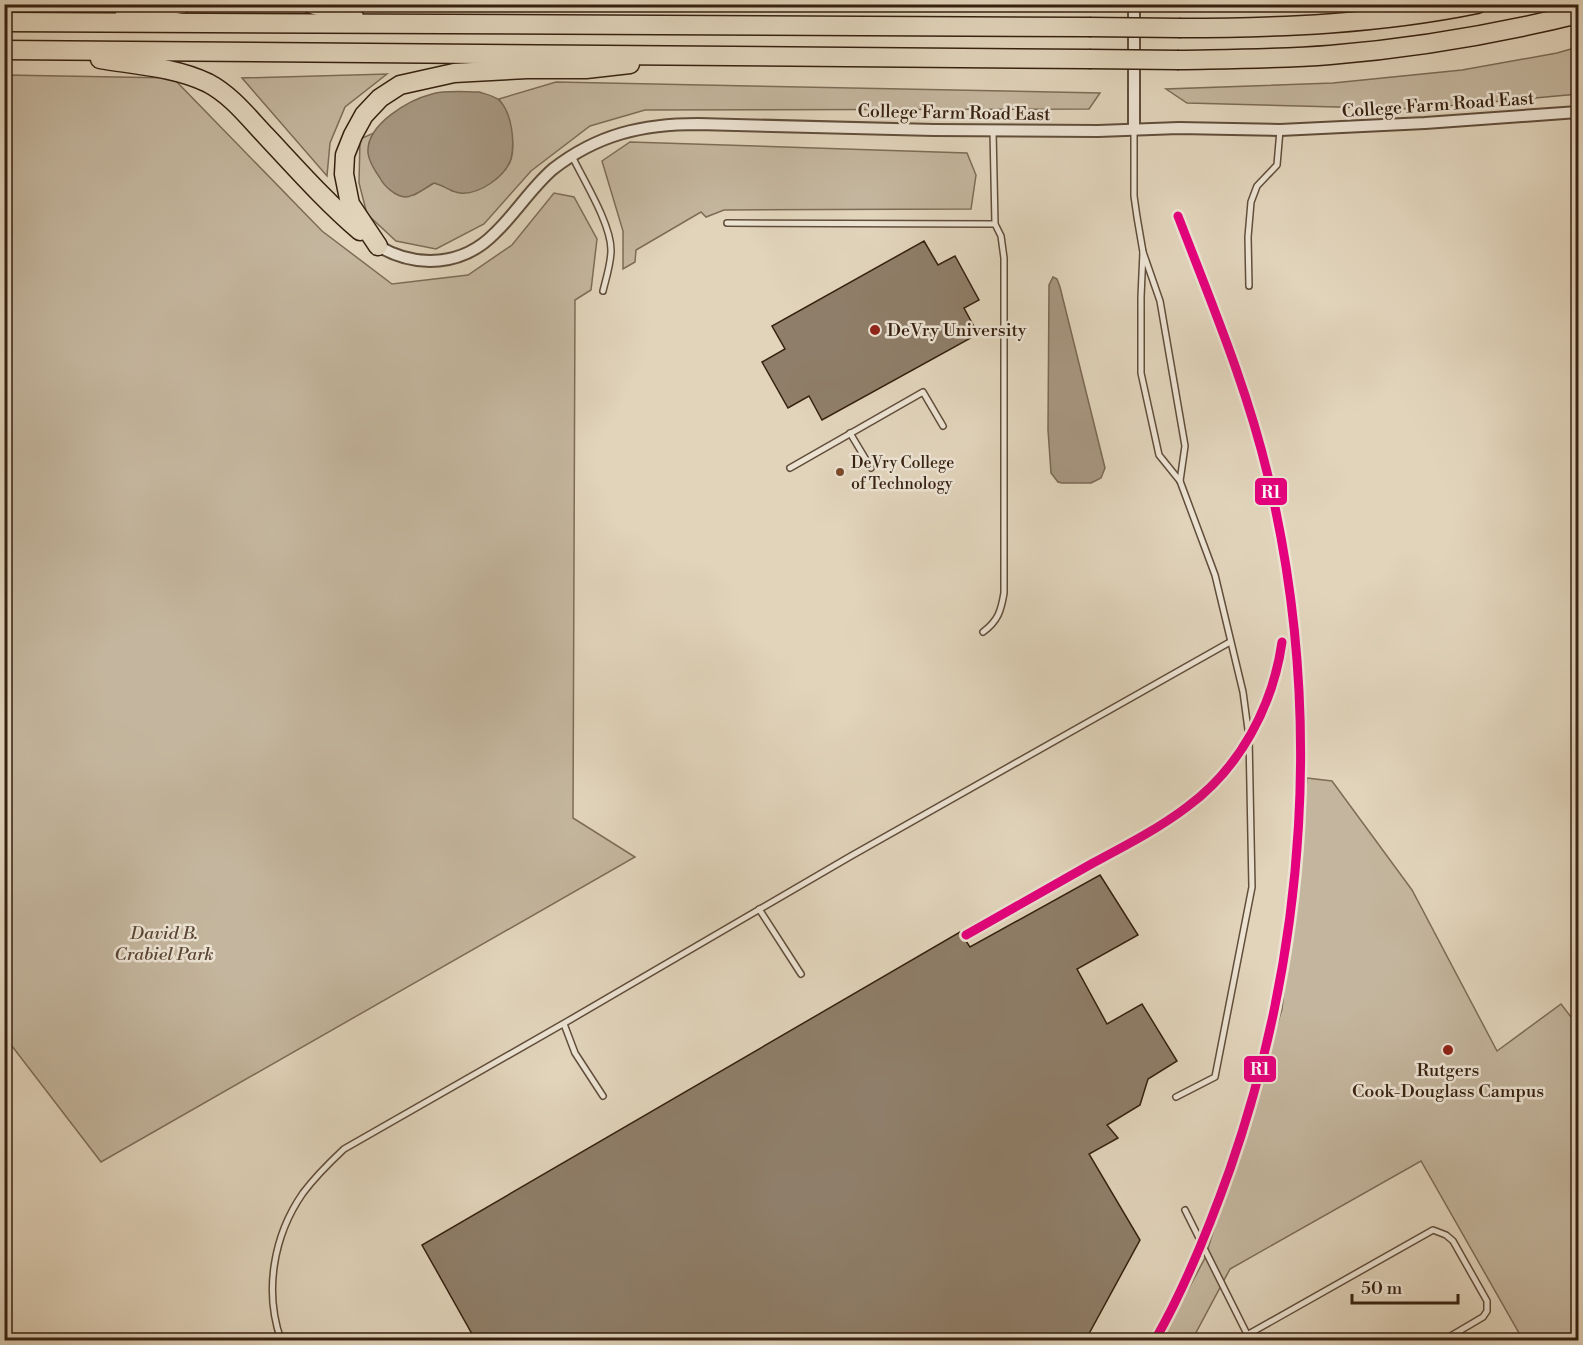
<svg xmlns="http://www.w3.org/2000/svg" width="1583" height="1345" font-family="'Libre Bodoni',serif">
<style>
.green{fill:#c4b69e;stroke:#7d6c57;stroke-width:1.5}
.water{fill:#a79781;stroke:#7a6854;stroke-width:1.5}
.building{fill:#8f7e69;stroke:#362110;stroke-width:1.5}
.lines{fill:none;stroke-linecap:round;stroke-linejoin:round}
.service-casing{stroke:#614e3b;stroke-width:8}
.minor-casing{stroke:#614e3b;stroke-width:14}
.trunk-casing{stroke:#362110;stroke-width:21}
.service{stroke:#ece3d3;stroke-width:5}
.minor{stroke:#ece3d3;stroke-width:10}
.trunk{stroke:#e1d4bb;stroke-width:18}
.trunk-bridge-casing{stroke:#362110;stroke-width:21;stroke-linecap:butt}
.trunk-bridge{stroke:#e1d4bb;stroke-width:18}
.rail-1-casing{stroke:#ece3d3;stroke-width:14}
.rail-1{stroke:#e5007d;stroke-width:9}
.poi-dot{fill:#8f2418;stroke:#ece3d3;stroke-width:2}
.bus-dot{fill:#7a4b2a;stroke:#ece3d3;stroke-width:2}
.labels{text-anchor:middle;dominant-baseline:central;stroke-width:5;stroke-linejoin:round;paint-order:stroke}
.bus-label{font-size:16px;fill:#362110;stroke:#ece3d3;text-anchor:start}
.street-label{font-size:18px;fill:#362110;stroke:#ece3d3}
.poi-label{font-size:18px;fill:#362110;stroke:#ece3d3;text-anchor:start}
.park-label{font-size:18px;font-style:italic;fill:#5a4634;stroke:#ece3d3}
.line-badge{stroke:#ece3d3;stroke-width:2}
.badge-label{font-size:16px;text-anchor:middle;font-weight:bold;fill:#fff}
</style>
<rect width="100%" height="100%" fill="#e1d4bb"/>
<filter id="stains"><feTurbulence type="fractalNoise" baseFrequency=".00333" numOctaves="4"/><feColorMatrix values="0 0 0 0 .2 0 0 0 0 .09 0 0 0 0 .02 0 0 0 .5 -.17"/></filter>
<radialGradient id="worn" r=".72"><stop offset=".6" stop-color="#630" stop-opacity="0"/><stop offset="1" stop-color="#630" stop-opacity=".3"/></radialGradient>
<g class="green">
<polygon points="1578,47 1578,94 1413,109 1187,103 1166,89 1333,83 1462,70 1557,53"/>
<polygon points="387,74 345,107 330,143 327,176 242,78"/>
<polygon points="5,75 173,78 322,231 392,284 468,275 512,245 554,193 574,197 597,239 591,290 575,300 573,818 635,857 101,1162 5,1037"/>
<path d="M556,82L1100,93L1089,109L645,110L590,126L531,171L484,224L436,249L396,241L367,214L359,183L360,139L376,132L369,144L414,195L434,183L443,185L452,191C464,186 491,180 501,173C523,158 509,116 499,99Z"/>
<polygon points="630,142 967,153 976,175 971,209 724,210 706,217 701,212 636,250 635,262 623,269 623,231 602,161"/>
<polygon points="1307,778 1332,781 1412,890 1497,1051 1561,1004 1578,1026 1578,1340 1523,1340 1421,1161 1230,1269 1192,1340 1161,1340 1205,1258 1282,1009"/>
</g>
<g class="water">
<path d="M479,92C485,94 496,96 500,101C512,114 515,142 511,159C505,177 479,195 460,193C451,192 443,185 434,183C426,187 415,197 405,197C395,196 384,186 380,178C375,171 369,162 368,153C366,124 409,100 432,94C447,90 464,92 479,92Z"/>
<polygon points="1053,277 1057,279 1060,287 1105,468 1101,478 1091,483 1062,483 1058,482 1051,473 1048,430 1049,285"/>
</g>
<g class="building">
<polygon points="924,241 938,265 955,256 979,300 964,308 978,334 822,420 809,396 788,408 762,362 785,349 772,326"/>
<polygon points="1100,875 1138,935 1077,969 1107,1024 1142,1004 1177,1061 1148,1079 1140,1105 1107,1125 1118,1138 1089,1154 1140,1240 1085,1341 476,1341 422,1245 960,932 970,947"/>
</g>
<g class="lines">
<defs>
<g id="service">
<polyline points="1134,130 1134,196 1137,217 1143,252 1160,301 1185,446 1180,481"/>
<path d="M572,156C584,181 611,224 611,250C611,264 606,278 603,291"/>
<polyline points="727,223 995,224"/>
<polyline points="1143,252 1141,297 1141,373 1159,455 1180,481 1215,575 1243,692 1249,737 1252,887 1215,1077 1176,1097"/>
<polyline points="1249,286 1248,237 1251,202 1257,186 1277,165 1280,130"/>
<polyline points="850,433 871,468"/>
<polyline points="790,468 923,392 943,426"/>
<path d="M983,632C998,621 1001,611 1004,593V258L1001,236L995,224L993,131"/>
<polyline points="759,909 801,974"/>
<polyline points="564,1024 575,1053 603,1096"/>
<polyline points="1185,1210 1250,1340"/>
<polyline points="1247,1335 1433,1230 1446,1235 1453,1241 1487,1301 1487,1311 1483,1317 1444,1340"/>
<path d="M281,1340C264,1292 273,1236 303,1193C315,1177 329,1163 344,1149L568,1021L851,856L1230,642"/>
</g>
<g id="minor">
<polyline points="1134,4 1134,130"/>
<path d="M378,246C417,269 463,266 495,233C516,213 531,188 553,169C598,134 643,124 698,124L934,130L1098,131L1179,128L1280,130L1425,123L1578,112"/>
</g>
<g id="trunk">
<polyline points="311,4 354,17"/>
<polyline points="125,14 182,4"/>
<polyline points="4,22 1089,27"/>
<path d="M1181,28C1280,28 1379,24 1477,4"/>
<polyline points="4,50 1089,59"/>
<path d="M100,59C136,65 175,67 208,83C231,95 248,117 266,136C296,168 326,202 360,231"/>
<path d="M1179,60C1230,59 1280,59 1330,55C1414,48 1497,34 1578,14"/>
<polyline points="378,246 350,204 344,174 345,155 353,135 364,115 380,98 400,85 454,73 527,69 586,69 630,64"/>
</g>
</defs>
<use href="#service" class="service-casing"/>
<use href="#minor" class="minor-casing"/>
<use href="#trunk" class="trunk-casing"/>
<use href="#service" class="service"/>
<use href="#minor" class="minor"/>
<use href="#trunk" class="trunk"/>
<defs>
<g id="trunk-bridge">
<polyline points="1089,27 1181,28"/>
<polyline points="1089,59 1179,60"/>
</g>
</defs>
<use href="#trunk-bridge" class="trunk-bridge-casing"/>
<use href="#trunk-bridge" class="trunk-bridge"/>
<defs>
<g id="rail-1">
<path d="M966,935C1009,911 1051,887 1093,863C1125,846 1158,829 1187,807C1240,768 1273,706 1282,642"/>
<path d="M1155,1340C1186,1286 1209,1228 1230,1169C1307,948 1323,705 1268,476C1247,387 1211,302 1178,216"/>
</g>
</defs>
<use href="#rail-1" class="rail-1-casing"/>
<use href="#rail-1" class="rail-1"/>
</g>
<g class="poi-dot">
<circle cx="875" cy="330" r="6"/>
<circle cx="1448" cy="1050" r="6"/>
</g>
<circle class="bus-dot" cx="840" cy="472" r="5"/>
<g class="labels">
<g class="bus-label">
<text x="851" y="463">DeVry College<tspan x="851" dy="21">of Technology</tspan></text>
</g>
<g class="street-label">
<text transform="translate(1438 105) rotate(-4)">College Farm Road East</text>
<text transform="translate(954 113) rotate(1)">College Farm Road East</text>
</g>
<g class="poi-label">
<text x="887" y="330">DeVry University</text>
<text x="1448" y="1070" text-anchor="middle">Rutgers<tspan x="1448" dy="21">Cook-Douglass Campus</tspan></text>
</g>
<g class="park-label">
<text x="164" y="933">David B.<tspan x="164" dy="21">Crabiel Park</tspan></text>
</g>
</g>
<g class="line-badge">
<rect x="1254" y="477" width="34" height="29" rx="6" fill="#e5007d"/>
<rect x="1243" y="1055" width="34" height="28" rx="6" fill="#e5007d"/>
</g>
<g class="badge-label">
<text x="1271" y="498">R1</text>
<text x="1260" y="1075">R1</text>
</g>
<rect width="1583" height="1345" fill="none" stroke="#e1d4bb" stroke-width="24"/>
<rect x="6" y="6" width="1571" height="1333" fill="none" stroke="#362110" stroke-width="3"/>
<rect x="12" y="12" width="1559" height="1321" fill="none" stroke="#362110" stroke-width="1.5"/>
<path d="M1352 1294v9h106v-9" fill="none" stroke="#362110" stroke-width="3"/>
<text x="1361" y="1294" font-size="18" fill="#362110" stroke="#ece3d3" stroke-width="4.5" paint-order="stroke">50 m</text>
<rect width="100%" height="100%" filter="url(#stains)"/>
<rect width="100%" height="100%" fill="url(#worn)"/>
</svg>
